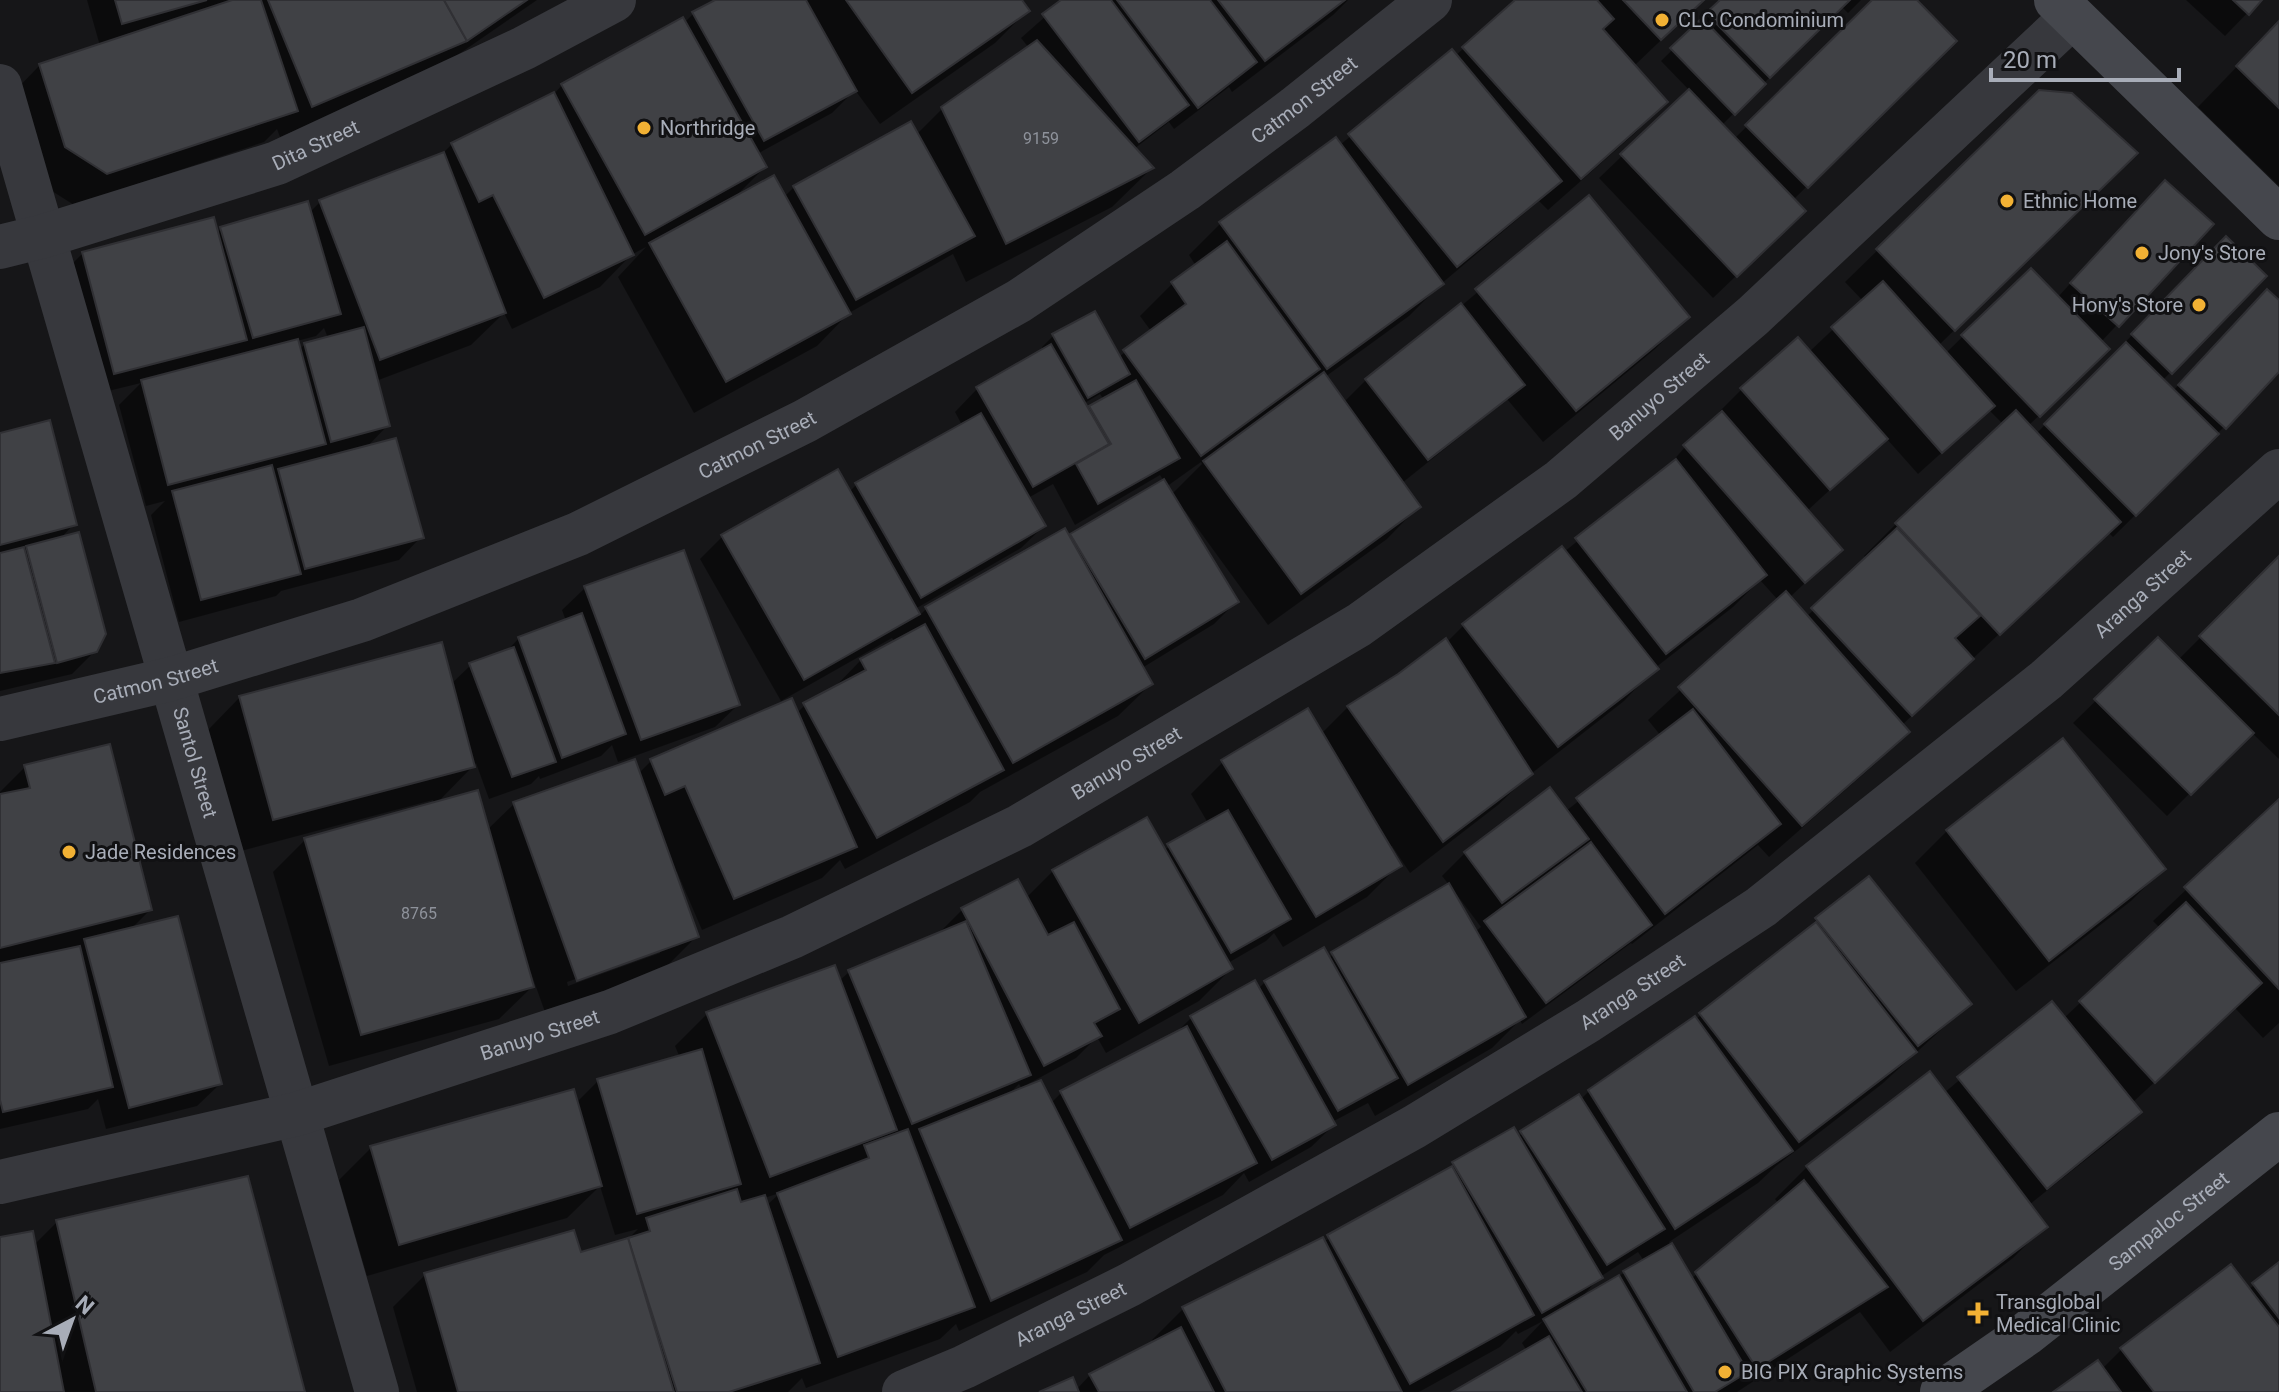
<svg xmlns="http://www.w3.org/2000/svg" width="2279" height="1392" font-family="Roboto,sans-serif">
<style>
.shadow{fill:#0007;fill-rule:evenodd}
.building{fill:#404145;stroke:#303034;stroke-width:2}
.lines{fill:none;stroke-linecap:round;stroke-linejoin:round}
.street{stroke:#37383d;stroke-width:44}
.secondary{stroke:#45474d;stroke-width:44}
.poi-dot{fill:#f2b134;stroke:#111113;stroke-width:3}
.labels{text-anchor:middle;dominant-baseline:central;stroke-width:6;stroke-linejoin:round;paint-order:stroke}
.number-label{font-size:16px;fill:#8e929b}
.poi-label{font-size:20px;fill:#a8adb8;stroke:#111113;text-anchor:start}
.street-label{font-size:20px;fill:#a8adb8;stroke:#111113}
</style>
<rect width="100%" height="100%" fill="#161618"/>
<g class="shadow">
<polygon points="87,0 537,0 433,72 280,137 277,129 264,142 74,205 33,179 8,98 40,65 100,46"/>
<path d="M719,0H1024L1021,2L1027,11L995,43L880,124L855,90L832,113L757,154L765,167L734,198L784,197L794,187L916,135L942,109L1029,48L1021,38L1064,0H1348L1333,15L1232,92L1229,87L1174,129L1169,122L1134,149L1152,168L1112,207L966,282L953,254L849,313L817,346L694,413L618,277L646,247L631,255L600,287L512,329L504,313L471,345L376,381L388,425L366,448L421,537L399,560L281,591L276,596L179,622L151,515L165,501L146,506L119,405L141,383L92,395L60,276L83,253L216,234L221,229L310,212L320,202L441,155L452,144L554,94L562,85L684,23L693,14ZM324,328L328,338L305,344L299,350L297,341L316,336Z"/>
<path d="M1518,0H1703L1634,66L1666,102L1634,134L1548,210L1539,201L1441,284L1409,316L1325,377L1344,402L1366,380L1460,307L1589,198L1687,317L1655,349L1543,442L1507,399L1402,483L1419,506L1387,539L1268,625L1185,511L1182,513L1236,602L1214,624L1142,668L1151,684L1118,716L980,792L970,802L845,869L840,860L822,878L702,930L677,872L674,873L696,937L664,969L545,1012L531,973L528,974L532,987L499,1019L329,1066L273,872L305,840L434,804L433,800L241,851L208,730L240,697L451,684L471,665L505,653L519,638L566,621L562,610L585,588L738,705L715,727L618,762L612,745L601,756L540,779L539,776L531,784L489,799L476,763L436,804L487,830L514,804L638,774L651,761L797,713L805,705L830,692L861,660L895,642L892,638L781,701L700,559L722,537L849,492L856,485L962,425L955,412L977,389L1044,351L1042,347L1053,336L1094,314L1119,357L1151,331L1140,316L1172,284L1196,266L1189,255L1221,223L1340,145L1451,52L1455,56ZM1100,394L1104,400L1087,410L1083,404ZM1201,462L1202,464L1171,495L1166,487ZM1160,475L1164,481L1068,539L926,609L919,616L915,609L1021,548L1044,526L1028,498L1053,484L1075,525ZM660,949V953L568,986L567,982Z"/>
<polygon points="1723,0 1861,0 1848,13 1841,6 1722,125 1734,139 1875,0 1915,0 1954,41 1793,200 1781,233 1713,298 1599,178 1690,91 1661,61"/>
<polygon points="2186,0 2260,0 2225,36"/>
<polygon points="2279,23 2279,186 2198,107"/>
<path d="M2040,92L2103,185L1938,346L1945,354L2030,270L2057,298L2142,205L2211,224L2101,342L2085,372L2028,426L2036,434L2204,261L2264,276L2162,381L2173,391L2244,314L2279,303V369L2224,427L2113,537L2108,532L1901,726L1907,732L1875,764L1769,857L1758,845L1632,944L1631,943L1522,1024L1520,1020L1492,1048L1375,1116L1368,1103L1332,1122L1334,1125L1311,1147L1249,1182L1244,1173L1223,1195L1104,1255L1087,1272L959,1331L956,1324L940,1339L806,1388L802,1378L788,1392H417L393,1307L425,1275L580,1255L626,1241L638,1229L615,1235L600,1186L567,1218L367,1276L339,1180L371,1148L576,1103L598,1081L680,1058L675,1046L708,1013L839,981L849,972L940,932L962,910L1026,898L1053,871L1164,850L1208,823L1191,794L1223,762L1321,734L1348,707L1446,643L1464,625L1564,552L1664,471L1685,447L1721,414L1719,412L1741,390L1798,339L1809,352L1863,301L1845,282ZM1989,410L2003,424L1896,524L1864,556L1867,559L1806,617L1789,598L1840,550L1807,511L1886,438L1918,474ZM1760,580L1778,600L1648,720L1661,736L1566,811L1465,853L1442,876L1450,886L1328,958L1265,982L1258,989L1191,1018L1174,1035L1061,1093L1050,1104L1029,1086L1028,1084L1076,1058L1097,1037L1106,1053L1199,1001L1231,969L1228,963L1266,941L1274,933L1283,947L1367,897L1399,865L1389,848L1392,846L1410,873L1498,805L1527,777L1624,701L1655,668L1733,607ZM1457,895L1481,927L1475,932L1455,896ZM1019,1084L1022,1089L1008,1095ZM780,1193L766,1206L764,1198Z"/>
<polygon points="0,435 74,524 60,539 95,651 72,674 0,691"/>
<polygon points="2279,559 2279,759 2251,732 2167,816 2073,723 2158,640 2178,660"/>
<polygon points="25,767 150,910 130,930 220,1084 197,1106 106,1129 98,1099 88,1109 0,1129 0,792"/>
<path d="M2279,802V1023L2263,1038L2235,1008L2132,1103L2139,1112L2117,1135L2029,1205L2045,1226L2013,1258L1890,1352L1860,1312L1737,1392H1456L1527,1351L1522,1343L1543,1321L1518,1334L1516,1331L1500,1347L1419,1392H1044L1076,1390L1090,1375L1153,1344L1152,1340L1184,1308L1323,1242L1446,1171L1453,1164L1517,1137L1578,1097L1580,1100L1589,1091L1696,1019L1797,939L1816,920L1969,1004L1882,1084L1776,1166L1758,1183L1669,1242L1691,1279L1779,1204L1775,1199L1807,1167L1944,1093L2051,1003L2064,1018L2160,928L2153,921ZM1638,1252L1644,1261L1580,1299L1600,1277Z"/>
<polygon points="1947,831 2163,869 2131,901 2016,991 1915,863"/>
<polygon points="57,1222 303,1392 0,1392 0,1239 34,1245"/>
<polygon points="2279,1265 2279,1392 2057,1392 2102,1369 2122,1349 2248,1290"/>
</g>
<g class="building">
<polygon points="115,0 207,0 122,24"/>
<polygon points="232,0 261,0 298,111 107,174 65,147 39,64"/>
<polygon points="268,0 444,0 467,41 312,107"/>
<polygon points="444,0 527,0 467,41"/>
<polygon points="715,0 806,0 857,91 764,141 692,12"/>
<polygon points="846,0 1022,0 1030,11 912,93"/>
<polygon points="1061,0 1111,0 1189,105 1139,142 1042,14"/>
<polygon points="1117,0 1210,0 1257,62 1198,108"/>
<polygon points="1218,0 1345,0 1265,61"/>
<polygon points="1515,0 1597,0 1614,19 1603,29 1668,102 1581,179 1462,47"/>
<polygon points="1623,0 1704,0 1661,40"/>
<polygon points="1720,0 1850,0 1770,78 1706,13"/>
<polygon points="1872,0 1917,0 1957,41 1808,188 1745,125"/>
<polygon points="2233,0 2262,0 2249,15"/>
<polygon points="683,17 767,167 645,235 561,84"/>
<polygon points="1702,18 1766,84 1735,115 1670,48"/>
<polygon points="2279,21 2279,108 2236,66"/>
<polygon points="1037,40 1154,168 1006,244 941,107"/>
<polygon points="1452,49 1562,181 1457,267 1348,134"/>
<polygon points="1689,89 1806,211 1737,277 1620,154"/>
<polygon points="2039,90 2072,93 2138,153 1955,331 1876,249"/>
<polygon points="554,92 634,255 544,298 493,195 479,202 451,143"/>
<polygon points="911,121 975,236 856,300 793,186"/>
<polygon points="1336,137 1444,284 1327,369 1219,222"/>
<polygon points="444,152 506,313 380,360 319,200"/>
<polygon points="774,175 851,314 726,382 649,243"/>
<polygon points="2165,180 2214,224 2119,327 2070,283"/>
<polygon points="1589,195 1690,317 1576,411 1475,289"/>
<polygon points="308,201 341,314 253,338 220,227"/>
<polygon points="214,217 247,340 114,374 82,252"/>
<polygon points="2226,236 2267,276 2172,374 2131,334"/>
<polygon points="1227,241 1320,369 1201,456 1123,350 1186,304 1171,282"/>
<polygon points="2031,268 2110,349 2040,417 1961,335"/>
<polygon points="1883,281 1995,406 1942,453 1831,327"/>
<polygon points="2267,289 2279,300 2279,372 2226,429 2178,385"/>
<polygon points="1461,303 1525,385 1428,460 1365,379"/>
<polygon points="1095,311 1130,374 1088,398 1052,334"/>
<polygon points="364,327 390,426 331,442 304,343"/>
<polygon points="1798,337 1888,439 1830,490 1740,388"/>
<polygon points="298,339 326,444 168,485 141,380"/>
<polygon points="2126,342 2219,434 2136,516 2044,424"/>
<polygon points="1051,344 1109,444 1033,487 976,387"/>
<polygon points="1324,372 1421,507 1301,594 1203,461"/>
<polygon points="1136,380 1180,458 1098,504 1076,464 1111,444 1089,406"/>
<polygon points="2016,410 2121,522 2000,635 1895,523"/>
<polygon points="1722,411 1843,550 1805,583 1683,445"/>
<polygon points="981,413 1046,526 921,598 855,483"/>
<polygon points="50,420 77,525 0,545 0,433"/>
<polygon points="396,438 424,538 305,569 278,469"/>
<polygon points="1676,459 1767,575 1666,654 1575,538"/>
<polygon points="272,465 301,574 201,600 172,491"/>
<polygon points="838,469 920,614 804,680 721,535"/>
<polygon points="1164,479 1239,602 1145,659 1070,534"/>
<polygon points="1065,528 1153,684 1013,763 925,607"/>
<polygon points="1897,528 1980,616 1955,638 1974,659 1912,716 1811,608"/>
<polygon points="79,532 106,634 97,652 57,663 26,546"/>
<polygon points="1562,546 1659,669 1558,747 1462,624"/>
<polygon points="24,547 55,663 0,673 0,553"/>
<polygon points="684,550 740,705 641,740 584,586"/>
<polygon points="2279,556 2279,715 2199,636"/>
<polygon points="1786,591 1910,732 1802,826 1678,687"/>
<polygon points="582,613 626,734 562,758 518,637"/>
<polygon points="925,624 1004,770 877,838 803,703 866,670 860,659"/>
<polygon points="2158,637 2254,733 2191,795 2094,699"/>
<polygon points="1446,638 1533,774 1443,842 1347,706 1398,674"/>
<polygon points="442,642 475,767 273,820 239,696"/>
<polygon points="514,647 556,762 512,777 469,663"/>
<polygon points="792,698 857,847 734,899 685,786 665,795 650,759"/>
<polygon points="1308,708 1402,866 1316,917 1221,760"/>
<polygon points="1693,709 1781,824 1665,914 1576,798"/>
<polygon points="2063,738 2166,869 2049,961 1946,830"/>
<polygon points="110,744 152,910 0,948 0,794 30,788 24,765"/>
<polygon points="635,759 699,937 577,981 513,802"/>
<polygon points="1550,787 1589,839 1502,903 1464,852"/>
<polygon points="478,790 534,987 361,1035 304,838"/>
<polygon points="2279,799 2279,989 2184,887"/>
<polygon points="1228,810 1291,919 1231,953 1167,844"/>
<polygon points="1147,817 1233,969 1139,1023 1052,870"/>
<polygon points="1591,842 1652,925 1546,1003 1484,921"/>
<polygon points="1869,876 1972,1004 1918,1046 1815,918"/>
<polygon points="1018,879 1048,935 1074,922 1120,1009 1094,1023 1102,1036 1044,1066 961,908"/>
<polygon points="1449,883 1526,1017 1408,1085 1331,952"/>
<polygon points="2186,902 2262,983 2155,1083 2079,1001"/>
<polygon points="178,916 222,1084 129,1108 84,939"/>
<polygon points="966,921 1031,1075 912,1124 848,970"/>
<polygon points="1816,922 1917,1052 1799,1142 1699,1013"/>
<polygon points="80,946 113,1087 3,1112 0,1100 0,963"/>
<polygon points="1324,947 1398,1078 1338,1111 1264,981"/>
<polygon points="835,965 897,1130 770,1177 706,1012"/>
<polygon points="1255,980 1336,1125 1272,1160 1190,1016"/>
<polygon points="2052,1001 2142,1112 2047,1189 1957,1077"/>
<polygon points="1695,1016 1793,1151 1675,1229 1588,1090"/>
<polygon points="1187,1026 1257,1163 1130,1228 1060,1091"/>
<polygon points="702,1049 741,1184 637,1214 597,1079"/>
<polygon points="1930,1071 2048,1227 1923,1321 1806,1166"/>
<polygon points="1041,1080 1122,1240 991,1301 919,1129"/>
<polygon points="574,1089 602,1186 399,1245 370,1146"/>
<polygon points="1579,1094 1665,1229 1607,1265 1520,1131"/>
<polygon points="1514,1127 1603,1278 1542,1313 1452,1162"/>
<polygon points="908,1129 975,1307 838,1357 777,1193 869,1158 864,1145"/>
<polygon points="1452,1166 1534,1315 1410,1384 1327,1235"/>
<polygon points="248,1176 305,1392 96,1392 56,1220"/>
<polygon points="1804,1180 1888,1287 1757,1369 1695,1272"/>
<polygon points="737,1189 741,1202 765,1195 820,1363 729,1392 677,1392 628,1238 650,1231 646,1218"/>
<polygon points="574,1230 581,1252 628,1238 674,1392 458,1392 424,1273"/>
<polygon points="33,1231 64,1392 0,1392 0,1237"/>
<polygon points="1323,1237 1402,1392 1226,1392 1182,1307"/>
<polygon points="1672,1243 1748,1372 1715,1392 1694,1392 1623,1271"/>
<polygon points="2279,1262 2279,1318 2252,1283"/>
<polygon points="2231,1264 2279,1327 2279,1392 2154,1392 2120,1348"/>
<polygon points="1619,1275 1687,1392 1587,1392 1543,1319"/>
<polygon points="1181,1327 1214,1392 1099,1392 1089,1374"/>
<polygon points="1549,1336 1582,1392 1452,1392"/>
<polygon points="2098,1360 2121,1392 2053,1392"/>
<polygon points="1073,1377 1079,1392 1039,1392"/>
</g>
<g class="lines">
<g class="street">
<path id="s1" d="M0,86L377,1392"/>
<path id="s2" d="M0,247L44,236L277,163L524,48L614,0"/>
<path id="s3" d="M0,719L171,679L362,620L578,534L805,421L1019,301L1185,190L1295,108L1430,0"/>
<path id="s4" d="M0,1182L297,1114L610,1012L792,937L1020,826L1359,625L1561,480L1753,316L2072,17"/>
<path id="s5" d="M904,1392L964,1367L1129,1285L1414,1127L1588,1021L1761,907L2046,680L2279,471"/>
</g>
<g class="secondary">
<polyline points="2056,0 2279,218"/>
<path id="s6" d="M1942,1392L2026,1334L2279,1134"/>
</g>
</g>
<g class="poi-dot">
<circle cx="1662" cy="20" r="8"/>
<circle cx="644" cy="128" r="8"/>
<circle cx="2007" cy="201" r="8"/>
<circle cx="2142" cy="253" r="8"/>
<circle cx="2199" cy="305" r="8"/>
<circle cx="69" cy="852" r="8"/>
<path d="M1974 1301h8v8h8v8h-8v8h-8v-8h-8v-8h8z"/>
<circle cx="1725" cy="1372" r="8"/>
</g>
<g class="labels">
<g class="number-label">
<text x="1041" y="138">9159</text>
<text x="419" y="913">8765</text>
</g>
<g class="poi-label">
<text x="1678" y="20">CLC Condominium</text>
<text x="660" y="128">Northridge</text>
<text x="2023" y="201">Ethnic Home</text>
<text x="2158" y="253">Jony's Store</text>
<text x="2183" y="305" text-anchor="end">Hony's Store</text>
<text x="85" y="852">Jade Residences</text>
<text x="1996" y="1302">Transglobal<tspan x="1996" dy="23">Medical Clinic</tspan></text>
<text x="1741" y="1372">BIG PIX Graphic Systems</text>
</g>
<g class="street-label">
<text stroke="none"><textPath href="#s3" startOffset="1456">Catmon Street</textPath></text>
<text stroke="none"><textPath href="#s2" startOffset="332">Dita Street</textPath></text>
<text stroke="none"><textPath href="#s4" startOffset="1856">Banuyo Street</textPath></text>
<text stroke="none"><textPath href="#s3" startOffset="808">Catmon Street</textPath></text>
<text stroke="none"><textPath href="#s5" startOffset="1480">Aranga Street</textPath></text>
<text stroke="none"><textPath href="#s3" startOffset="160">Catmon Street</textPath></text>
<text stroke="none"><textPath href="#s1" startOffset="704">Santol Street</textPath></text>
<text stroke="none"><textPath href="#s4" startOffset="1208">Banuyo Street</textPath></text>
<text stroke="none"><textPath href="#s5" startOffset="832">Aranga Street</textPath></text>
<text stroke="none"><textPath href="#s4" startOffset="560">Banuyo Street</textPath></text>
<text stroke="none"><textPath href="#s6" startOffset="284">Sampaloc Street</textPath></text>
<text stroke="none"><textPath href="#s5" startOffset="184">Aranga Street</textPath></text>
</g>
</g>
<g transform="translate(72 1320) rotate(41)" stroke="#111113" stroke-width="6" paint-order="stroke">
<path d="M0-6L14 30L0 20L-14 30Z" fill="#a8adb8"/>
<text y="-12" font-size="22" font-weight="bold" text-anchor="middle" fill="#a8adb8">N</text>
</g>
<path d="M1991 68v12h188v-12" fill="none" stroke="#a8adb8" stroke-width="4"/>
<text x="2003" y="68" font-size="24" fill="#a8adb8" stroke="#111113" stroke-width="6" paint-order="stroke">20 m</text>
</svg>
